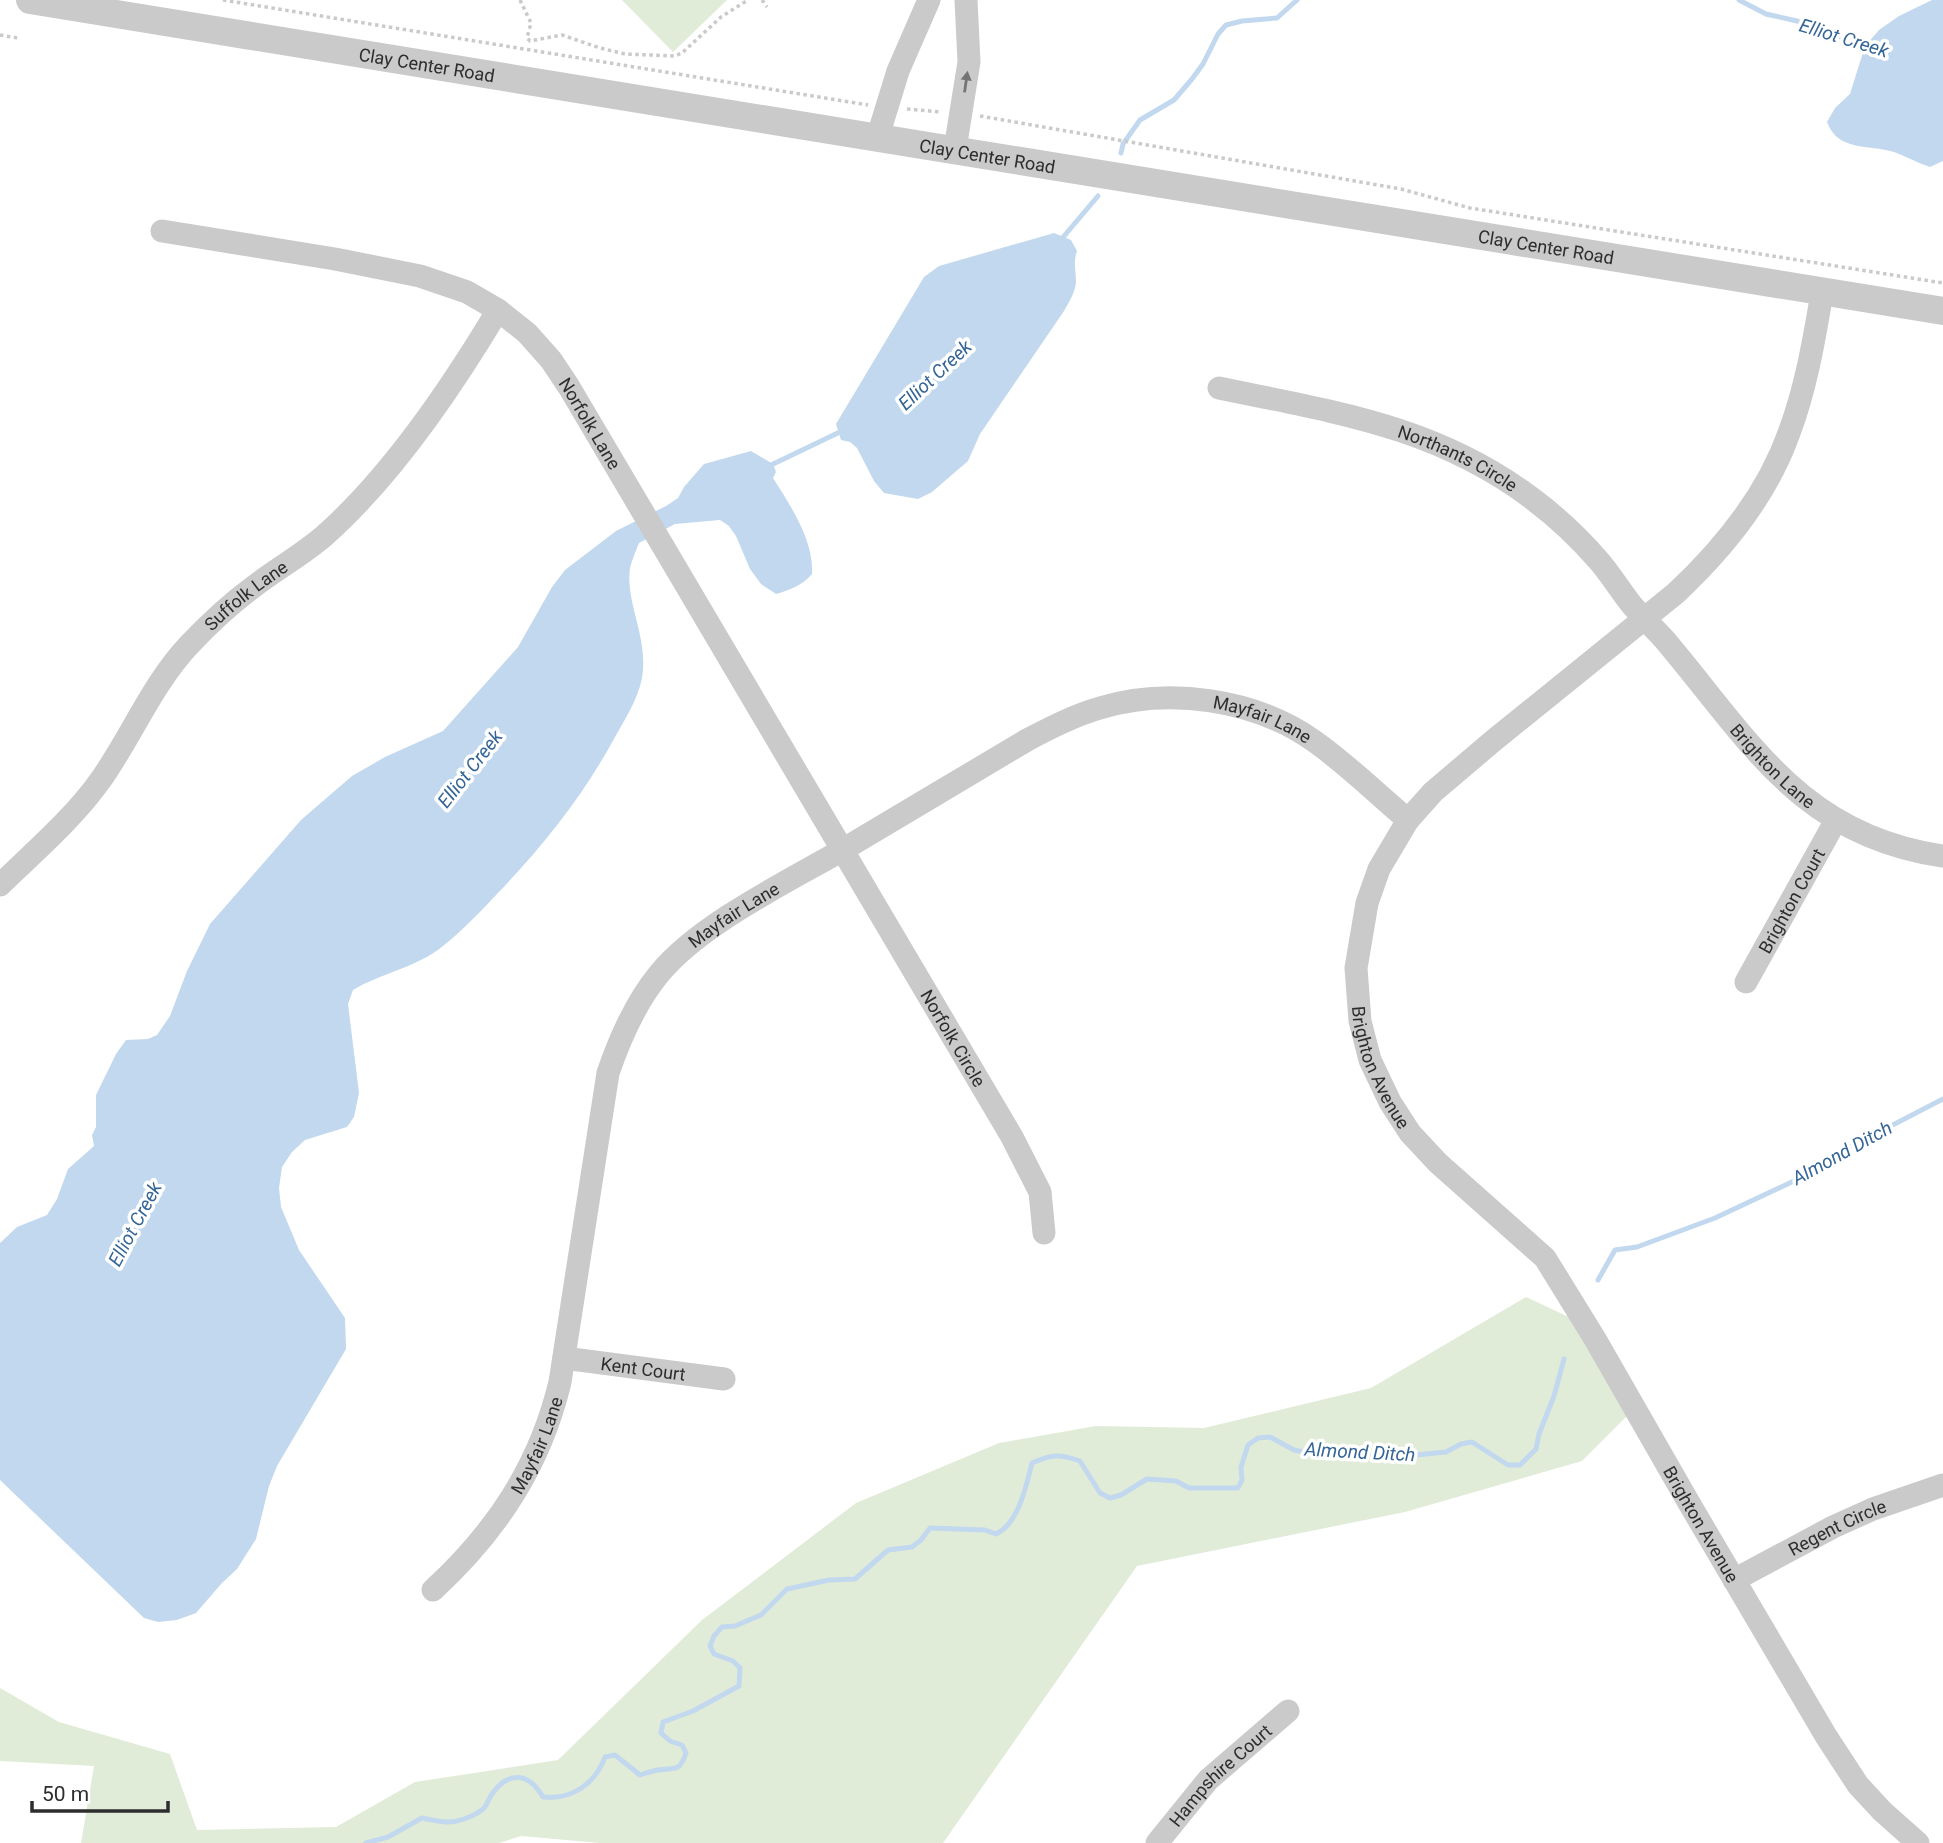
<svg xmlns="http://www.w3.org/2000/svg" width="1943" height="1843" font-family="Roboto,sans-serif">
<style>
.green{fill:#e1ecd8}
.water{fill:#c2d8ee}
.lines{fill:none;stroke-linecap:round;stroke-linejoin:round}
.stream{stroke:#c2d8ee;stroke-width:5}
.path{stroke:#cacaca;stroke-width:3.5;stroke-dasharray:3.5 3.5;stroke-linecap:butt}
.minor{stroke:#cacaca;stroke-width:23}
.tertiary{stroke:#cacaca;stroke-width:28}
.oneway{fill:#747474}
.labels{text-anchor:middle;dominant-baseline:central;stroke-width:7;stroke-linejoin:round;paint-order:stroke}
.street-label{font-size:18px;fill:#2d2d2d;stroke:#fff}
.water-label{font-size:19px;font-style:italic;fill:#346596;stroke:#fff}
</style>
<rect width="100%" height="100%" fill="#fff"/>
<g class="green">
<polygon points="622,0 727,0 673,52"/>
<polygon points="1526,1297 1571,1318 1627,1416 1582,1461 1405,1512 1137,1566 943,1843 600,1843 521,1836 499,1843 81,1843 94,1766 0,1761 0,1688 59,1722 170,1754 197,1830 336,1827 415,1782 558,1760 702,1620 856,1503 999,1443 1096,1426 1204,1428 1371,1388"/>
</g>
<g class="water">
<path d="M1932,0H1943V161L1930,167C1917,163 1906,156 1894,152C1868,144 1838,152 1827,122L1835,108L1850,94L1865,46L1879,30L1899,16Z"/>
<path d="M1054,233L1071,240L1077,251C1073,262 1076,271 1076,282C1075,293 1069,302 1064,311L980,434L968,461L932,492L918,499L884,493L874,481L857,448L850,442L841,440L836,424L924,277L939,266Z"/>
<path d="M751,451L773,464L776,472L773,478C790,505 814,540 812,574C803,585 790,590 776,594L761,584L750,569L736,536L729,526L720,520L675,524L639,543C636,551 632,559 630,568C625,603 649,638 642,678C638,699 625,719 615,737C583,796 544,845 497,894C480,912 463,930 443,946C418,967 381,973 353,990L348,1004L359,1093L354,1117L347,1127L305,1140L292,1152L282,1167L279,1188L281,1207L299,1250L345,1318L346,1349L277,1466L269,1486L256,1539L237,1569L222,1583L196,1613L177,1620L158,1622L144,1618L0,1480V1243L17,1227L47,1215L57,1199L68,1169L94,1146L92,1135L96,1127V1095L116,1054L126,1040L148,1039L157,1035L170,1016L187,971L210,924L301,820L352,776L385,757L443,731L518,647L552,587L565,570L616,531L666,506L678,498L684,487L704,464Z"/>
</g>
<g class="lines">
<g class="stream">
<polyline points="1739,0 1766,14 1797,21 1870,48"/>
<polyline points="1121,153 1123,144 1140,120 1174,100 1192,79 1203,64 1218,34 1226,25 1242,21 1277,18 1297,0"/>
<polyline points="1059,242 1098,196"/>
<polyline points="769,466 842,431"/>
<polyline points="1598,1280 1615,1250 1637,1247 1715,1218 1811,1173 1831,1157 1943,1099"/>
<path d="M366,1843L388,1837L422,1818C438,1821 448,1825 464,1819C470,1817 479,1813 484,1808C487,1805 489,1798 492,1794C509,1770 529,1773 543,1797C572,1800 595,1784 605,1757L615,1755L640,1775C646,1773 652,1771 658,1770C676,1767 679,1773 686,1753L682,1745L670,1741L661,1733L663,1722L693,1711L739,1686L740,1668L733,1661L714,1654L710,1646L714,1636L722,1627L735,1626L761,1615L787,1589L829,1580L855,1579L888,1550L912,1547L921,1540L930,1528L985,1530L996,1534C1019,1523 1026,1486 1032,1463C1052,1454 1060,1454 1080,1461L1100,1493L1110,1498L1121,1495L1147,1479L1176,1481L1189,1488H1238L1242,1480L1241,1467L1248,1445L1258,1438L1270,1437L1294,1450L1304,1452L1342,1449L1365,1454L1406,1456L1446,1452L1461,1444L1472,1442L1508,1465H1520L1536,1449L1539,1434L1554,1396L1564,1359"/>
</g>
<g class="path">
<polyline points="223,0 868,105"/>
<polyline points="520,0 531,23 527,38 530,41 562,35 600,48 625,54 675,56 682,53 721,17 748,0"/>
<polyline points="762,0 767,7"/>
<polyline points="0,35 18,38"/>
<polyline points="907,109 941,112"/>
<polyline points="980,116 1401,189 1470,208 1943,283"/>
</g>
<g class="minor">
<polyline points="878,136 898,71 929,0"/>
<polyline points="955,149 969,62 966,0"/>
<path id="s1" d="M162,231L335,259L420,276L467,292L498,310L527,333L551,360L569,387L1012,1137L1040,1192L1044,1233"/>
<path id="s2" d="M1822,293C1814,340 1806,388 1789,433C1767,495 1724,548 1676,593L1493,741L1433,792L1408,820L1379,869L1367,903L1356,968L1360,1021L1370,1060L1390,1102L1410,1133L1438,1163L1545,1258L1595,1339L1689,1503L1826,1736L1858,1785L1882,1811L1918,1843"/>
<path id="s3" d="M1219,388C1334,412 1437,426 1534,500C1558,518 1580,539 1599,561C1611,575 1620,590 1631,604C1641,616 1653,627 1664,639C1748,738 1800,836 1943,856"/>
<path id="s4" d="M0,885C35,851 74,818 102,778C132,735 153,683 189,645C208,625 229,605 252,588C275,570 302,555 324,536C392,476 452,387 498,310"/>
<path id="s5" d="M1746,982L1836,820"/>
<path id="s6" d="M564,1358L724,1379"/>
<path id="s7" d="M1734,1580L1833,1527L1873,1509L1943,1485"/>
<path id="s8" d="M433,1590C496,1532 540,1466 560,1382L608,1073C620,1038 635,1003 659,974C700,924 787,882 844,849C905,813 966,776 1027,740C1050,728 1075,715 1100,708C1169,687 1255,699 1314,741C1347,764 1377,794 1408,820"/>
<path id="s9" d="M1157,1843L1208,1780L1288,1711"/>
</g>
<path class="tertiary" id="s10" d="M30,0L1943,311"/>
</g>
<defs><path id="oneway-solid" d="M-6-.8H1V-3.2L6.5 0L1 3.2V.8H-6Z" transform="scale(1.75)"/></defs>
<use class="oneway" href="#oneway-solid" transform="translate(966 82) rotate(-82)"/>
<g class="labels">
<g class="street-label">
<text stroke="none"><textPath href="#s10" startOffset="402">Clay Center Road</textPath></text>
<text stroke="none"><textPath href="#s10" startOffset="970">Clay Center Road</textPath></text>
<text stroke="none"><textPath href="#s10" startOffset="1536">Clay Center Road</textPath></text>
<text stroke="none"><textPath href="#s1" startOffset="495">Norfolk Lane</textPath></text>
<text stroke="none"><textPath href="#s3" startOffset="250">Northants Circle</textPath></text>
<text stroke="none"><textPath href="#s4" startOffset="383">Suffolk Lane</textPath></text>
<text stroke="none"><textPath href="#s8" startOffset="1356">Mayfair Lane</textPath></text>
<text stroke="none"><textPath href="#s3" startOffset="696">Brighton Lane</textPath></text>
<text stroke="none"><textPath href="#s5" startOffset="93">Brighton Court</textPath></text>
<text stroke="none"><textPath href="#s8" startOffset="768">Mayfair Lane</textPath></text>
<text stroke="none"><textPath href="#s1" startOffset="1209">Norfolk Circle</textPath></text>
<text stroke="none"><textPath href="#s2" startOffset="956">Brighton Avenue</textPath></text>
<text stroke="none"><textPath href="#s6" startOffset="80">Kent Court</textPath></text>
<text stroke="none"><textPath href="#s8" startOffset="180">Mayfair Lane</textPath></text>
<text stroke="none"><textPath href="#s2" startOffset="1522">Brighton Avenue</textPath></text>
<text stroke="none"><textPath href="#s7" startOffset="116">Regent Circle</textPath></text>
<text stroke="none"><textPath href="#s9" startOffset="93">Hampshire Court</textPath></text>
</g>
<g class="water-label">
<text transform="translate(1844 38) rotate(17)">Elliot Creek</text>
<text transform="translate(935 375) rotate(-43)">Elliot Creek</text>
<text transform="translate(470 769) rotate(-52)">Elliot Creek</text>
<text transform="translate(1842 1153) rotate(-29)">Almond Ditch</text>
<text transform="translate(135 1224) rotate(-62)">Elliot Creek</text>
<text transform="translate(1360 1452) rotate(3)">Almond Ditch</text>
</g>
</g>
<path d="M32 1801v10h136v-10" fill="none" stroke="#2d2d2d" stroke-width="3.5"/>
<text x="42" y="1801" font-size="21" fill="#2d2d2d" stroke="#ffffff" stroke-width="5" paint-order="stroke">50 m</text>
</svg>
